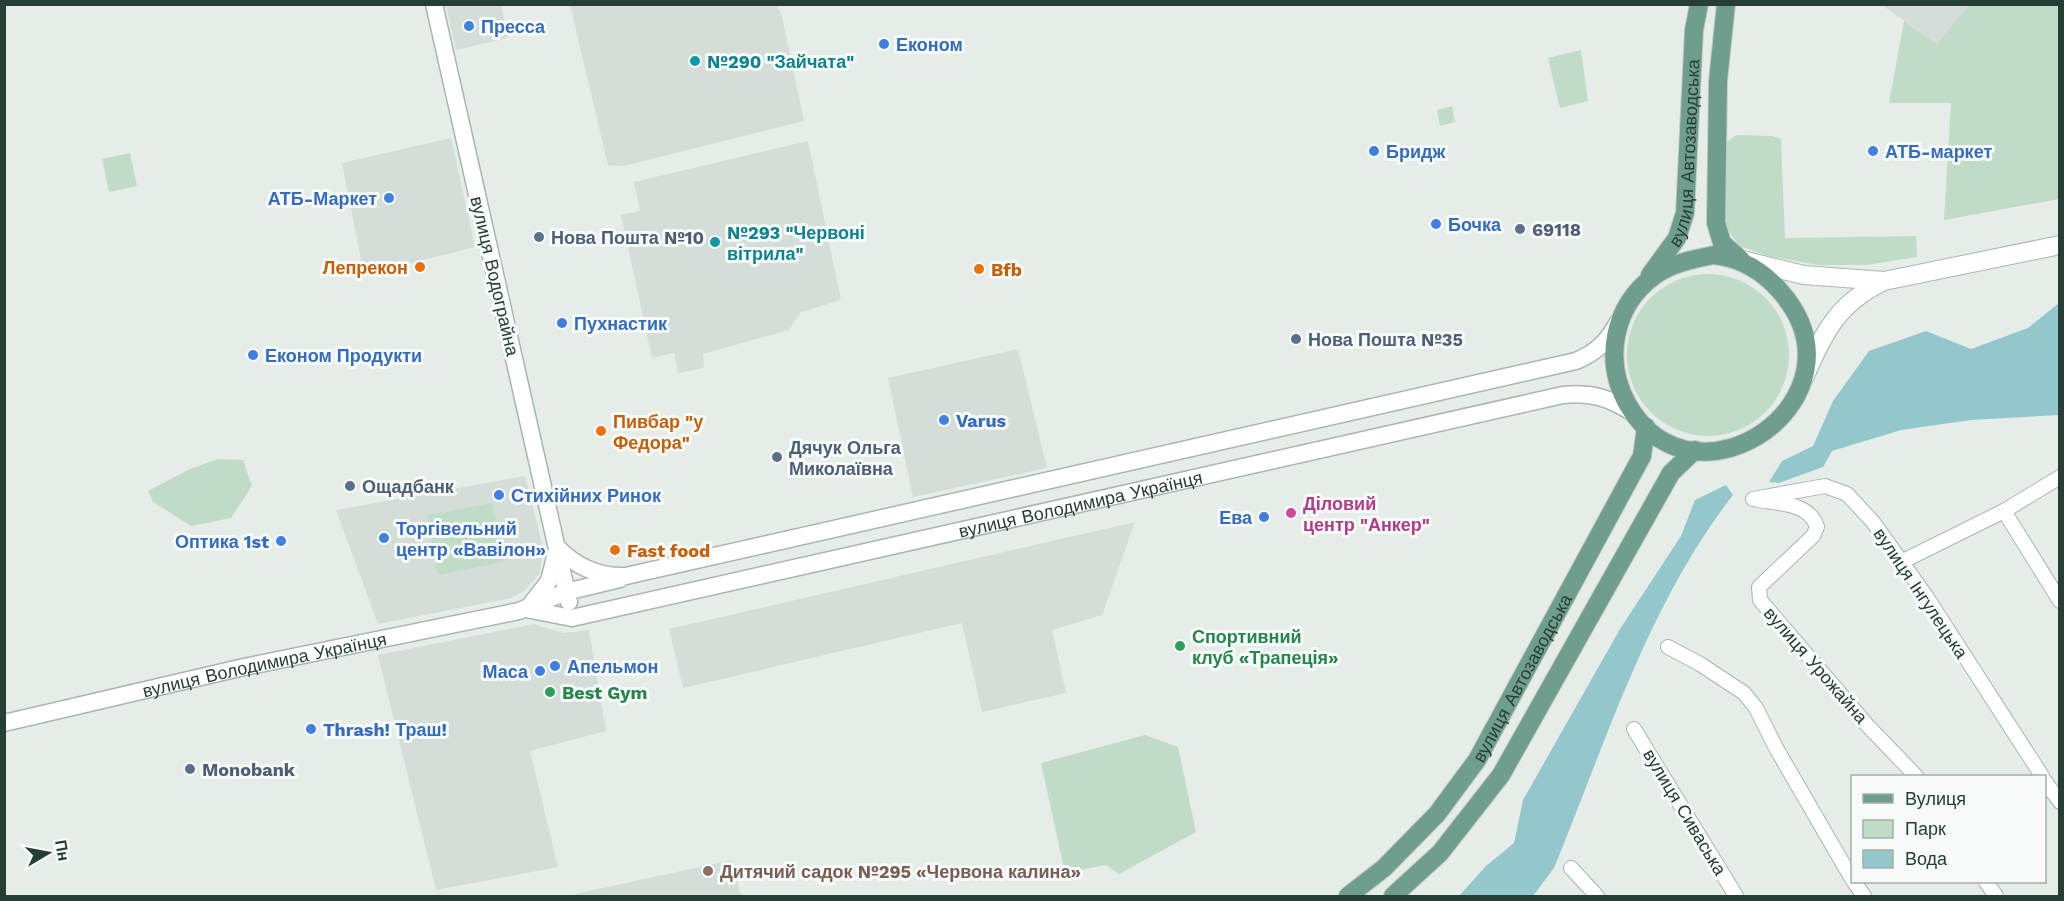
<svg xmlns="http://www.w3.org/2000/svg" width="2064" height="901" font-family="'Work Sans',sans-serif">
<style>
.built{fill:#d4ddd8}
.green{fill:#c1dcc6}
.water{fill:#94c7cc}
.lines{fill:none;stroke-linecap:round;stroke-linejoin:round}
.minor-casing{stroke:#a9b5b0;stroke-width:16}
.tertiary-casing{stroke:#a9b5b0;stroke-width:19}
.secondary-casing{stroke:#a5b8b0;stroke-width:20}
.primary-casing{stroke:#c2c9c7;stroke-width:20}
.minor{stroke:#fff;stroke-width:14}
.tertiary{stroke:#fff;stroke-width:16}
.secondary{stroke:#fff;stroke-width:18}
.primary{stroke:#6f9e8e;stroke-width:18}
.shop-dot{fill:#3f7fe0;stroke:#f6faf8;stroke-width:2}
.culture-dot{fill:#0f9aa8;stroke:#f6faf8;stroke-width:2}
.service-dot{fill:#5c6f8a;stroke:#f6faf8;stroke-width:2}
.food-dot{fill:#e8710a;stroke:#f6faf8;stroke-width:2}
.hotel-dot{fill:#d1479c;stroke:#f6faf8;stroke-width:2}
.leisure-dot{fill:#2e9e5b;stroke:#f6faf8;stroke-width:2}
.education-dot{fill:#8d6e63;stroke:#f6faf8;stroke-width:2}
.labels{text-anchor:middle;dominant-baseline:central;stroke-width:6;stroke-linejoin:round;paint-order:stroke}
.shop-label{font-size:18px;font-weight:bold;fill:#366cbe;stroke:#f6faf8;text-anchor:start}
.culture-label{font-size:18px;font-weight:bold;fill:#0d838f;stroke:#f6faf8;text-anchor:start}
.street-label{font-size:18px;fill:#263e36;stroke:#f6faf8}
.service-label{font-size:18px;font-weight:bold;fill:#4e5e75;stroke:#f6faf8;text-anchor:start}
.food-label{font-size:18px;font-weight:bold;fill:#c56008;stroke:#f6faf8;text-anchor:start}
.hotel-label{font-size:18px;font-weight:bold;fill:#b23c85;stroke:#f6faf8;text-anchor:start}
.leisure-label{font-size:18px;font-weight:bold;fill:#27864d;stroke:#f6faf8;text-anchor:start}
.education-label{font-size:18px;font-weight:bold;fill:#785e54;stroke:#f6faf8;text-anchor:start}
</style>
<rect width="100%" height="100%" fill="#e6ede9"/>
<g class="built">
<polygon points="446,5 501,5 508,38 456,50"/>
<polygon points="570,5 775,5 781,12 804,121 624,166 608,165"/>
<polygon points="1882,5 1969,5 1937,44"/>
<polygon points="451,138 475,247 364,275 342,163"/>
<polygon points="808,141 841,300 801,312 789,330 703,354 704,368 678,373 674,353 652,358 621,215 640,211 634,182"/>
<polygon points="1018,349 1047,468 913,497 888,378"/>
<polygon points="525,476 543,548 540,573 524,591 511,598 378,624 336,510"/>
<polygon points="1135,522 1102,615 1052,630 1066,693 982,712 962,623 683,688 669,629"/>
<polygon points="534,624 563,633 589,630 606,731 530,751 558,867 436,890 378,655"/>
<polygon points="732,860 741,896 576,896 575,894"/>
</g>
<g class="green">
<polygon points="1969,5 2059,5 2059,199 1944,220 1951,103 1889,103 1904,21 1937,44"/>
<polygon points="1581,50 1588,101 1560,108 1548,58"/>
<polygon points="1452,106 1455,122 1440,126 1437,110"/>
<polygon points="1736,135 1772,136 1781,139 1785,238 1916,236 1917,257 1866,265 1817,265 1768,256 1739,246 1728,230 1724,218 1724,151 1728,141"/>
<polygon points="130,153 137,186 109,192 102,159"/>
<circle cx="1708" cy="355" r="81"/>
<polygon points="218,459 243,460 252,486 231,518 191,526 153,502 148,491 190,469"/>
<polygon points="492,503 504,562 438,575 427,515"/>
<polygon points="1145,735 1178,747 1196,832 1119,874 1106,865 1065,873 1041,763"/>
</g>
<g class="water">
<polygon points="2059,303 2059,415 1971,420 1901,430 1832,451 1823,467 1779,483 1769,482 1782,461 1813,446 1833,401 1869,351 1926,331 1971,349 2028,328"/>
<path d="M1726,485L1733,495C1648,604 1606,742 1554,868L1533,896H1459L1486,866L1514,843L1523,800L1620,629L1681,536L1695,500Z"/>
</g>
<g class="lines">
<defs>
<g id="minor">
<polyline points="1753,499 1825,486 1847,494 1873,522 1926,596 2042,776"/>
<path d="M1758,500C1780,504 1810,503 1817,527L1813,536L1759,587L1760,600L1867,725L1916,776"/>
<polyline points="2004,511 2060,601"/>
<polyline points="1901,562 2004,511 2060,477"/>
<polyline points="1668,647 1700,664 1744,693 1756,708 1776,748 1852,879"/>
<polyline points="1634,729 1736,896"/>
<polyline points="2044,780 2060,802"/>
<polyline points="1571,868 1597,896"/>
<polyline points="1854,882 1864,896"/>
<polyline points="1986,882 1996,896"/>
</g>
<g id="tertiary">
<polyline points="434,4 569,602"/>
<path d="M557,547C576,567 598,577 626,576L1576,361C1597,352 1607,342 1618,322"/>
<polyline points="531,604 549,581 556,553"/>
<path id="s1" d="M526,609L572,618L1563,395C1591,392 1610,398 1633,413"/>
<path id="s2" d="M4,723L244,667L519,611L566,592L620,579"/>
</g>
<g id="secondary">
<polyline points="1742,260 1804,275 1884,281 2060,245"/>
<path d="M1804,378C1823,334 1837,304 1882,282"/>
</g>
<g id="primary">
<polyline points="1726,4 1718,81 1716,223 1722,243 1741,260"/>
<path d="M1714,255C1740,258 1762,270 1780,291C1874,397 1696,521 1628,405C1603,361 1613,306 1654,276C1672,263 1694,259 1714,255Z"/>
<path id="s3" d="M1650,275L1677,238L1685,213L1694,30L1699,4"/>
<path id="s4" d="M1348,896L1384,868L1437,814L1477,760L1642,456L1646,427"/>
<polyline points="1393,896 1440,853 1501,775 1671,473 1695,450"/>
</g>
</defs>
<use href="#minor" class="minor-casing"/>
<use href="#tertiary" class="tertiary-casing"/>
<use href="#secondary" class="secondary-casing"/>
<use href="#primary" class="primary-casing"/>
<use href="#minor" class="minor"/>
<use href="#tertiary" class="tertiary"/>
<use href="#secondary" class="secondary"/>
<use href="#primary" class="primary"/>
</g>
<g class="shop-dot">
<circle cx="469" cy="26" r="6"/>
<circle cx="884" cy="44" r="6"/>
<circle cx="1374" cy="151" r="6"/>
<circle cx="1873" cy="151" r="6"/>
<circle cx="389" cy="198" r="6"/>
<circle cx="1436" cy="224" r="6"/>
<circle cx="562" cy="323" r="6"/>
<circle cx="253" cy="355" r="6"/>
<circle cx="944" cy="420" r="6"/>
<circle cx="499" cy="495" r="6"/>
<circle cx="1264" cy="517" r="6"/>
<circle cx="384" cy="538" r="6"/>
<circle cx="281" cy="541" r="6"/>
<circle cx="555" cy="666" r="6"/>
<circle cx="540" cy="671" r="6"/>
<circle cx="311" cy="729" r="6"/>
</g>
<g class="culture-dot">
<circle cx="695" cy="61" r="6"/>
<circle cx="715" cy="242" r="6"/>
</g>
<g class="service-dot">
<circle cx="1520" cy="229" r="6"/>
<circle cx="539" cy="237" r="6"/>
<circle cx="1296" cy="339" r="6"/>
<circle cx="777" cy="457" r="6"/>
<circle cx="350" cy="486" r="6"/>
<circle cx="190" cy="769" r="6"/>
</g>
<g class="food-dot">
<circle cx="420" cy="267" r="6"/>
<circle cx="979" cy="269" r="6"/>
<circle cx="601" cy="431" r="6"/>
<circle cx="615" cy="550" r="6"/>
</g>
<circle class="hotel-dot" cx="1291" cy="513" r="6"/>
<g class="leisure-dot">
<circle cx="1180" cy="646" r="6"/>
<circle cx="550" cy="692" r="6"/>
</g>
<circle class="education-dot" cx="708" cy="871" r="6"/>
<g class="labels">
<g class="shop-label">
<text x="481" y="26">Пресса</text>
<text x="896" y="44">Економ</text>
<text x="1386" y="151">Бридж</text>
<text x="1885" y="151">АТБ-маркет</text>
<text x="377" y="198" text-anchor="end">АТБ-Маркет</text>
<text x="1448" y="224">Бочка</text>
<text x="574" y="323">Пухнастик</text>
<text x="265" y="355">Економ Продукти</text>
<text x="956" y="420">Varus</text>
<text x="511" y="495">Стихійних Ринок</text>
<text x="1252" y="517" text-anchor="end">Ева</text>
<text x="396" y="528">Торгівельний<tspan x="396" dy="21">центр «Вавілон»</tspan></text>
<text x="269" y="541" text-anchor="end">Оптика 1st</text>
<text x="567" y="666">Апельмон</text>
<text x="528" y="671" text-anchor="end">Маса</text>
<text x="323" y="729">Thrash! Траш!</text>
</g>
<g class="culture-label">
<text x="707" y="61">№290 "Зайчата"</text>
<text x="727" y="232">№293 "Червоні<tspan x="727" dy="21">вітрила"</tspan></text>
</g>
<g class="street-label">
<text stroke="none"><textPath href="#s3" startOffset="132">вулиця Автозаводська</textPath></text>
<text transform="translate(495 276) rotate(77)">вулиця Водограйна</text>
<text stroke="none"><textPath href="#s1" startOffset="568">вулиця Володимира Українця</textPath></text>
<text transform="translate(1921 593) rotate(56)">вулиця Інгулецька</text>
<text transform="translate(1816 665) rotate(49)">вулиця Урожайна</text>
<text stroke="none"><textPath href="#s2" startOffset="267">вулиця Володимира Українця</textPath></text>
<text stroke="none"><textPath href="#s4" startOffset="282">вулиця Автозаводська</textPath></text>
<text transform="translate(1685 812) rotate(59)">вулиця Сиваська</text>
</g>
<g class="service-label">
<text x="1532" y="229">69118</text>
<text x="551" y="237">Нова Пошта №10</text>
<text x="1308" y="339">Нова Пошта №35</text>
<text x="789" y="447">Дячук Ольга<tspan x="789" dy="21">Миколаївна</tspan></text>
<text x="362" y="486">Ощадбанк</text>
<text x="202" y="769">Monobank</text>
</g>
<g class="food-label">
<text x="408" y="267" text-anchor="end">Лепрекон</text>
<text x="991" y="269">Bfb</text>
<text x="613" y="421">Пивбар "у<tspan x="613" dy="21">Федора"</tspan></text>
<text x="627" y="550">Fast food</text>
</g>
<g class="hotel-label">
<text x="1303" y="503">Діловий<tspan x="1303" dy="21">центр "Анкер"</tspan></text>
</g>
<g class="leisure-label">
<text x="1192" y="636">Спортивний<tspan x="1192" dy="21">клуб «Трапеція»</tspan></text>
<text x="562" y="692">Best Gym</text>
</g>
<g class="education-label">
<text x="720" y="871">Дитячий садок №295 «Червона калина»</text>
</g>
</g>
<rect width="2064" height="901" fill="none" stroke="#263e36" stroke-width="12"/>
<rect x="1851" y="775" width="195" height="108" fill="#f6faf8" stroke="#a3afaa" stroke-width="1.5"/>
<rect x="1863" y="794" width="30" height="9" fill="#6f9e8e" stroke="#a3afaa" stroke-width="1.5"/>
<text x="1905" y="805" font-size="18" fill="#263e36">Вулиця</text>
<rect x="1863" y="820" width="30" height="18" fill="#c1dcc6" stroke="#a3afaa" stroke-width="1.5"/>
<text x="1905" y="835" font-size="18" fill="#263e36">Парк</text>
<rect x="1863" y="850" width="30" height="18" fill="#94c7cc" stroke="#a3afaa" stroke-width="1.5"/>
<text x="1905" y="865" font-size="18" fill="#263e36">Вода</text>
<g transform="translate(48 853) rotate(80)" stroke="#f6faf8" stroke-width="4.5" paint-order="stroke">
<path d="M0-4.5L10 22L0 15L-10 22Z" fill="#263e36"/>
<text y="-9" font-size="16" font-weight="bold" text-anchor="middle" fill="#263e36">Пн</text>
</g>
</svg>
